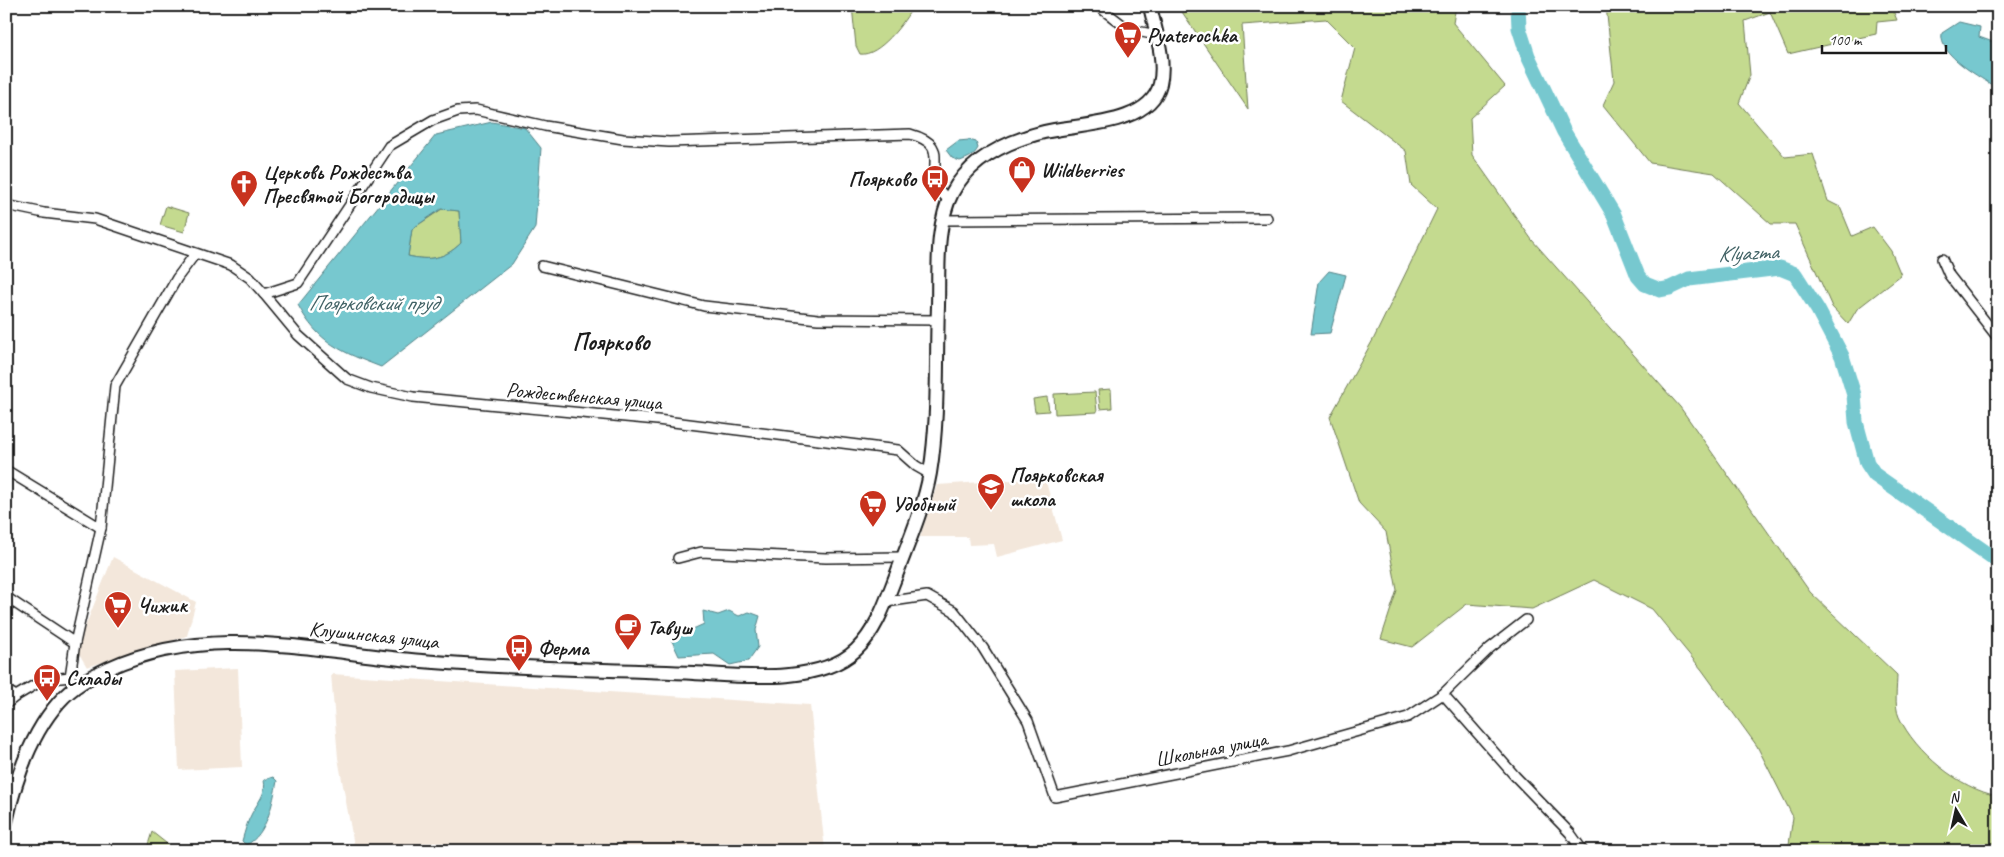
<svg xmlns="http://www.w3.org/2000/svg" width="2004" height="857" font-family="Caveat,sans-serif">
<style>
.built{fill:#f3e7db}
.green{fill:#c4da8f;stroke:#707b56}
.water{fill:#77c8cf;stroke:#538387;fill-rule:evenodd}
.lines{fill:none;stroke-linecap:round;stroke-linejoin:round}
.river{stroke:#77c8cf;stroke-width:15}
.street-casing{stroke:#1c1c1c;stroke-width:12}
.secondary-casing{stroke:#1c1c1c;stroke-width:16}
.street{stroke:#fff;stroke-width:9}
.secondary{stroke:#fff;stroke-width:12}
.labels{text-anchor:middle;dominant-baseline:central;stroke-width:5;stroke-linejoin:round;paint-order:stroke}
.poi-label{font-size:21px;font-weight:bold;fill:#1c1c1c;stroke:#fff;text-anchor:start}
.street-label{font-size:21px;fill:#1c1c1c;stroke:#fff}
.water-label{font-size:22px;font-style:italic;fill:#406164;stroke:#fff}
.quarter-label{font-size:24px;font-weight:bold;fill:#1c1c1c;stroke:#fff}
</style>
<rect width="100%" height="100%" fill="#fff"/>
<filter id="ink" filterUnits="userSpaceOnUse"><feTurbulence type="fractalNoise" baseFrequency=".02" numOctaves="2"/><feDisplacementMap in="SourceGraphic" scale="10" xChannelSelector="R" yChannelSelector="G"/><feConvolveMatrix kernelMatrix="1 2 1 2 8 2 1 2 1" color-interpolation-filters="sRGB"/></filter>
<g filter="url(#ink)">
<g class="built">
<polygon points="1045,478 1062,540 997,557 994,544 969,545 968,537 920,537 937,485"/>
<polygon points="113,557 196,602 187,636 87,667 78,652 81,637"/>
<polygon points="238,668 242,767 179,770 175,671"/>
<polygon points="331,674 810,705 825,851 355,851 338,758"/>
</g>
<g class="green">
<path d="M852,6H913C905,22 879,57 860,54L856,46Z"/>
<path d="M1178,6H1456L1453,23L1505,86L1470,118L1472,155L1532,240L1680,407L1810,592L1897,675C1897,686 1894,706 1899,717C1915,752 1960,789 1998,796V851H1788L1793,817L1757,746L1702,670L1652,609L1594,580L1532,609L1467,604L1412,647L1381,639L1397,590L1386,532L1359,503L1330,417L1374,338L1437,209L1411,185L1406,151L1341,101L1355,48L1326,19L1242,25L1248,109Z"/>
<polygon points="1606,6 1891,6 1897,20 1877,22 1876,34 1788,54 1770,12 1745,21 1750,75 1739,103 1785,157 1813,154 1828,201 1840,207 1852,236 1873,227 1891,251 1901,275 1857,309 1848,324 1832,307 1795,224 1771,224 1714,173 1650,163 1603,105 1614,81"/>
<polygon points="166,206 189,213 184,232 160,225"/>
<path d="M442,209L459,211L461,243C445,259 429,261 408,256L412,229Z"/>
<polygon points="1111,389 1112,408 1100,409 1098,390"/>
<polygon points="1095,392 1097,412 1055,414 1054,394"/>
<polygon points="1047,397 1049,411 1035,412 1033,399"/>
<polygon points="152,832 176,851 146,851"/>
</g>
<g class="water">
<path d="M1959,22L1980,27L1979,37L1993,42L1998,40V89C1981,77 1938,56 1942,33Z"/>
<path d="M492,122L525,128L541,148L535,228L512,264L381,367C342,352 318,343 298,305L436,135ZM441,209L459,211L461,243C445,259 429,261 408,256L412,229Z"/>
<path d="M969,140L976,142L978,148C974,156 968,158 960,161L952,158L946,150L958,141Z"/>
<polygon points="1329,271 1346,275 1330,333 1311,334 1319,282"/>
<polygon points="703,611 718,615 729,611 739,616 749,612 760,616 756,630 758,647 748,661 730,665 714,654 679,656 671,639 704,624"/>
<path d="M273,777L277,781C273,802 267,835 246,845L242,841C245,831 247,822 252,813C258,802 267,793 264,780Z"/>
</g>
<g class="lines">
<polyline class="river" points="1518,6 1519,28 1528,56 1564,132 1614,215 1638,276 1645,284 1660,290 1670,288 1689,279 1780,268 1795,274 1818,310 1842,356 1854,395 1856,422 1867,463 1875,475 1998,561"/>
<defs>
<g id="street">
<polyline points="1098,6 1128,29 1156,35"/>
<path d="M6,205L44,213L95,219L231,265L250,278L264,294L298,283L389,146L433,120L458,111L476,110L545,126L623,139L669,142L910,134C949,145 928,160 938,187C939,192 945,196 948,199"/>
<polyline points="943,220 1267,218"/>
<polyline points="1942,259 1949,275 1998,338"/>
<polyline points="542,266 704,306 818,319 938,320"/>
<polyline points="264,294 298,335 347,379 371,388 413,397 657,420 898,450 916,466 930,474"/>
<polyline points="6,470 101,528"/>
<polyline points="678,558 701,552 826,558 903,557"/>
<polyline points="6,597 75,643"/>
<polyline points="886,602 927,596 954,611 983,648 1028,721 1055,797 1288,751 1408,717 1443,694 1490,648 1526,620"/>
<polyline points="73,688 70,677 75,643 101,528 115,386 177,278 195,254"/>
<polyline points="6,690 16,696 43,680 70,677"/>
<polyline points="1443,694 1515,776 1570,833 1583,851"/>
<polyline points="6,704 16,696"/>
</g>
<path id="secondary" d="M6,822C15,781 30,735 59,702C73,686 90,677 109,668C212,622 314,652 422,661C512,669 604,669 694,673C742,676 819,685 856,650C877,630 886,601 897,573C909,541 924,507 930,473C939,418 936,361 938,306C939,270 935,226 952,193C970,159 1008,141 1044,132C1077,124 1150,126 1160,84C1166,60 1155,30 1150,6"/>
</defs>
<use href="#street" class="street-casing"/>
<use href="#secondary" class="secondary-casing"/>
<use href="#street" class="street"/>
<use href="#secondary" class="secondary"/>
</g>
</g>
<defs>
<symbol id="supermarket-pin" viewBox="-11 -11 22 30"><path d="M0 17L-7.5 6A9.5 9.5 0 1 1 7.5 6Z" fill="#c8321e" stroke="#fff"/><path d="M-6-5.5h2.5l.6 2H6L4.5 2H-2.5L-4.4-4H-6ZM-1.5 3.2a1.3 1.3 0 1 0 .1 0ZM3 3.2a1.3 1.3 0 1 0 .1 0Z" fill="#fff"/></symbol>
<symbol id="shop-pin" viewBox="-11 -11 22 30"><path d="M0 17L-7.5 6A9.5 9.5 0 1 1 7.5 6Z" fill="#c8321e" stroke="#fff"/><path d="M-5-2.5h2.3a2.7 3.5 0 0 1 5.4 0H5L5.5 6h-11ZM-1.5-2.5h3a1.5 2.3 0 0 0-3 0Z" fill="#fff"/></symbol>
<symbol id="bus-pin" viewBox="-11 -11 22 30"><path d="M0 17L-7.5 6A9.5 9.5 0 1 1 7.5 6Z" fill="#c8321e" stroke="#fff"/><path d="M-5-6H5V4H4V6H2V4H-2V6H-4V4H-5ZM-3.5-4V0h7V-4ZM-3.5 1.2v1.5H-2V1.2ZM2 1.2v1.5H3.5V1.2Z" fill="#fff"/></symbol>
<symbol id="church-pin" viewBox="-11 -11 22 30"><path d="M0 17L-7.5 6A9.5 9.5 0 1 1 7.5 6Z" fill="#c8321e" stroke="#fff"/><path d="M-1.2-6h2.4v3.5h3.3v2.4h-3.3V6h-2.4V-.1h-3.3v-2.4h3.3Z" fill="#fff"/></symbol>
<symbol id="school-pin" viewBox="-11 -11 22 30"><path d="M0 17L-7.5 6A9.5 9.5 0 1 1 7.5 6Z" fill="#c8321e" stroke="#fff"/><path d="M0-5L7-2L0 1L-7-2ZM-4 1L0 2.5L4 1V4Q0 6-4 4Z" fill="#fff"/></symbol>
<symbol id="cafe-pin" viewBox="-11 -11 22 30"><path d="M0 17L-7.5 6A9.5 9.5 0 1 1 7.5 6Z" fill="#c8321e" stroke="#fff"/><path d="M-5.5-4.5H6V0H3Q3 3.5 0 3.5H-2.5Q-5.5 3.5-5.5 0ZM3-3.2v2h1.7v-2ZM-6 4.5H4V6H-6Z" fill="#fff"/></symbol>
</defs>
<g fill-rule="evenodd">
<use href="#supermarket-pin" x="1112" y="19" width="32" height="43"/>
<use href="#shop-pin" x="1006" y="154" width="32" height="43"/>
<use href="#bus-pin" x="919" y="163" width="32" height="43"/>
<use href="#church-pin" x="228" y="168" width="32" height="43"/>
<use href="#school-pin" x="975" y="471" width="32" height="43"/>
<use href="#supermarket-pin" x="857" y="488" width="32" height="43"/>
<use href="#supermarket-pin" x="102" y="589" width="32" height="43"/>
<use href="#cafe-pin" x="612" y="611" width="32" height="43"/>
<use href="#bus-pin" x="503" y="632" width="32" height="43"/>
<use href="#bus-pin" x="31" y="662" width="32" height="43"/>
</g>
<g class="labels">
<g class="poi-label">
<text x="1147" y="35">Pyaterochka</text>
<text x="1041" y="170">Wildberries</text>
<text x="263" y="172">Церковь Рождества<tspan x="263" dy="24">Пресвятой Богородицы</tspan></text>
<text x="916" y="179" text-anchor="end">Поярково</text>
<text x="1010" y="475">Поярковская<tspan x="1010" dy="24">школа</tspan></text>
<text x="892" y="504">Удобный</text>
<text x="137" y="605">Чижик</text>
<text x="647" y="627">Тавуш</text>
<text x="538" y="648">Ферма</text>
<text x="66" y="678">Склады</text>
</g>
<g class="street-label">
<text transform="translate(584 396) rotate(5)">Рождественская улица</text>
<text transform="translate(374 635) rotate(6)">Клушинская улица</text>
<text transform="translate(1211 749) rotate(-11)">Школьная улица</text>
</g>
<g class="water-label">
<text transform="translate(1748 253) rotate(-3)">Klyazma</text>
<text x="373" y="303">Поярковский пруд</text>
</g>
<g class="quarter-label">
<text x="611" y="342">Поярково</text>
</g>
</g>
<rect width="2004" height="857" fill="none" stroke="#fff" stroke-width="25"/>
<rect x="12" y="12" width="1979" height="832" fill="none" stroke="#1c1c1c" stroke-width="2" filter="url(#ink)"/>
<g transform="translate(1956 810) rotate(351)" stroke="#ffffff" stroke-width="4" paint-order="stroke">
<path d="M0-4L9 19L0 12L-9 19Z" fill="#1c1c1c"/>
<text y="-8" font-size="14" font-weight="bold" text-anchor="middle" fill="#1c1c1c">N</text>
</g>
<path d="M1822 45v8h124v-8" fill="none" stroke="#1c1c1c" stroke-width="2.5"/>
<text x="1829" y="45" font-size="15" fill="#1c1c1c" stroke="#ffffff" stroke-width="4" paint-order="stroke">100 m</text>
</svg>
